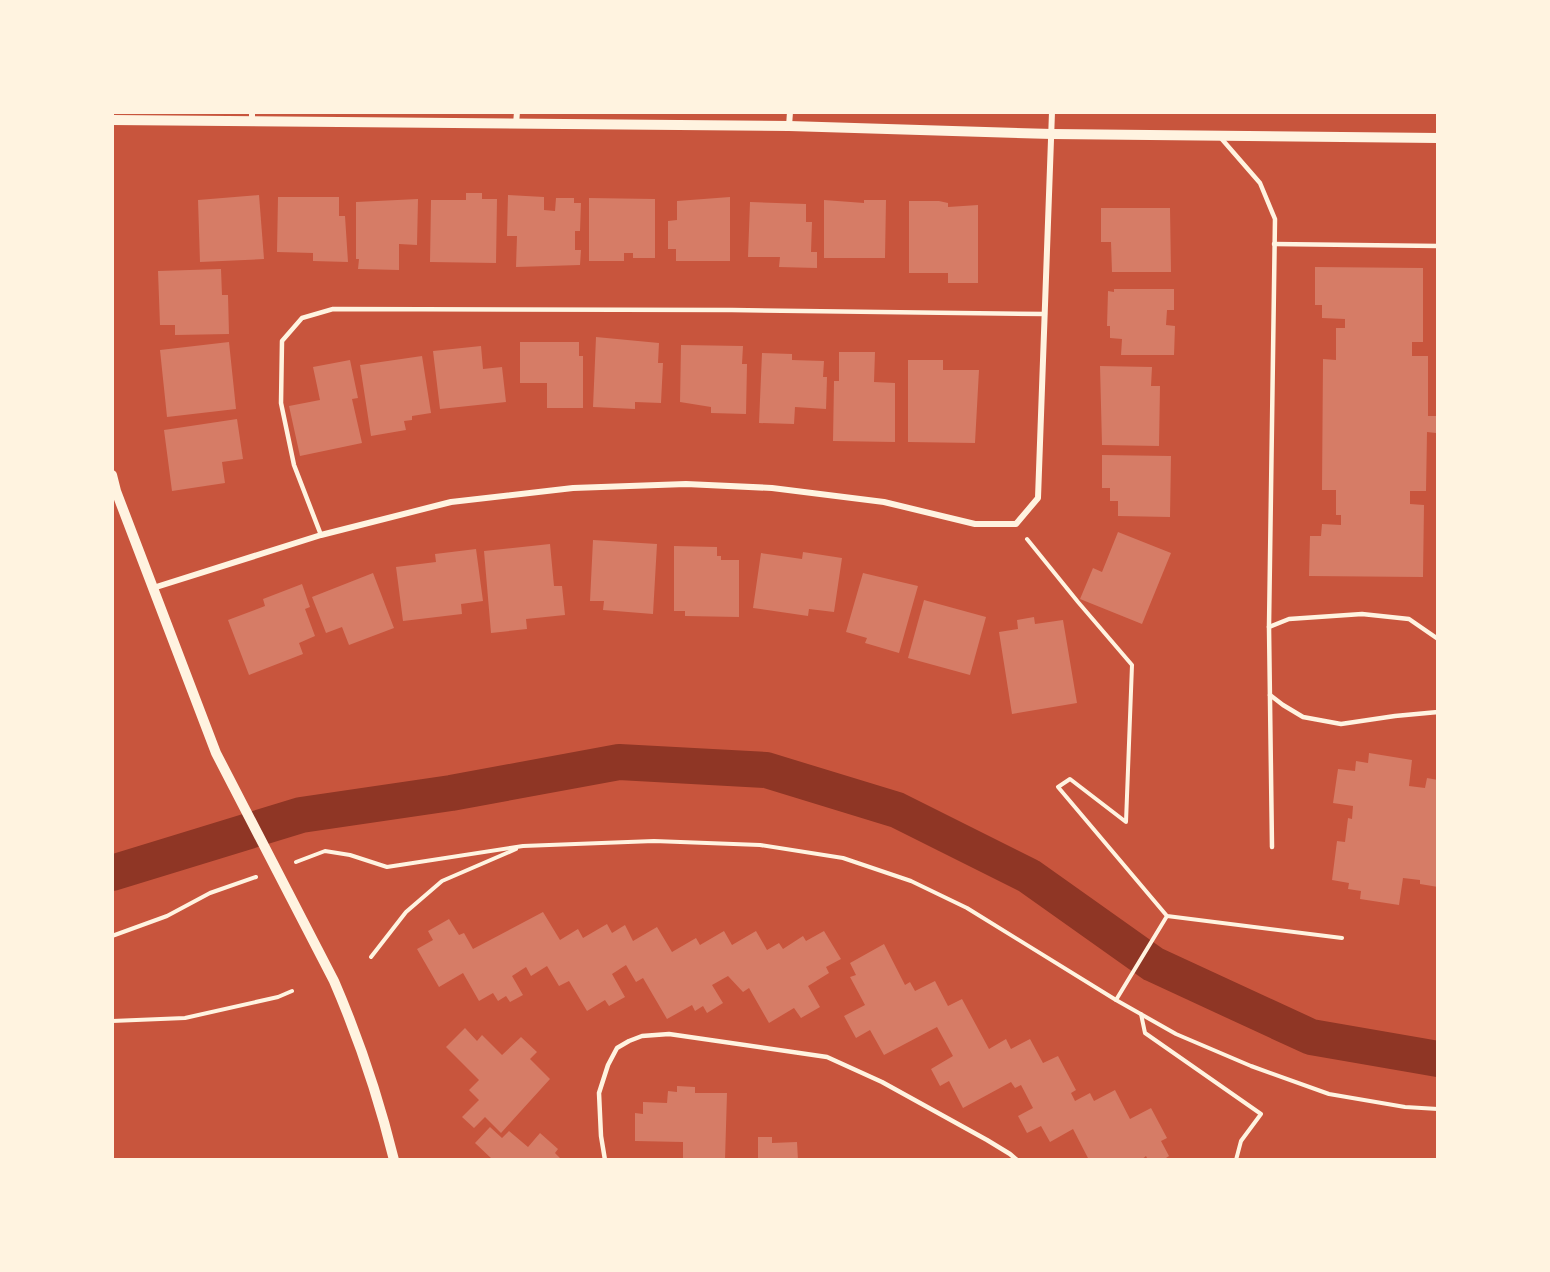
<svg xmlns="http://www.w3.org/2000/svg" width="1550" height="1272" font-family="'Open Sans',sans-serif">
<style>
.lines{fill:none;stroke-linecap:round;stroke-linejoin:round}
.canal{stroke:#8f3625;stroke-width:36}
.building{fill:#d67c66}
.path{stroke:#fff3e0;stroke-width:4}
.service{stroke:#fff3e0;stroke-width:4.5}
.minor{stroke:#fff3e0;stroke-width:6}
.tertiary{stroke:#fff3e0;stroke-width:10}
</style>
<rect width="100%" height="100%" fill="#c8553d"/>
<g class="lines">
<polyline class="canal" points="112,873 301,815 451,793 619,762 766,770 897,810 1029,876 1153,964 1311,1037 1438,1059"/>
</g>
<g class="building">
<polygon points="466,193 482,193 482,199 497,199 496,263 430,262 431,200 466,200"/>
<polygon points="259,195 264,259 200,262 198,200"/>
<polygon points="508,195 544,197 544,210 555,211 556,198 574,198 574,203 581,203 580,231 575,231 575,250 581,250 580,265 516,267 517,236 507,236"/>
<polygon points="278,197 339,197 339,216 345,216 348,262 313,261 313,253 277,252"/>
<polygon points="730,197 730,261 676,261 676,249 668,249 668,221 677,220 677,201"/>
<polygon points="589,198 655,199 655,258 633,258 633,253 624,253 624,261 589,261"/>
<polygon points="418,199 417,245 399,244 399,270 358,269 359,259 356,259 356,202"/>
<polygon points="824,200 864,203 864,200 886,200 885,258 824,258"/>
<polygon points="909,201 939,201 948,203 948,207 978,205 978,283 948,283 948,273 909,273"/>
<polygon points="750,202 806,204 806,222 812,222 811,252 817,252 817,268 779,267 780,257 748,257"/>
<polygon points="1101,208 1170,208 1171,272 1112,272 1111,242 1101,242"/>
<polygon points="1315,267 1423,268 1423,342 1412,342 1412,356 1428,356 1428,416 1436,416 1436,433 1427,432 1426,491 1410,491 1410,504 1424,505 1423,577 1309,576 1310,536 1321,536 1322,524 1341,525 1341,515 1336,515 1336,490 1322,490 1323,359 1336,360 1336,328 1345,328 1345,319 1322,318 1322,305 1315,305"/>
<polygon points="221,269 222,295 228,295 229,334 175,335 175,325 160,325 158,271"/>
<polygon points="1114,289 1174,289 1174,310 1167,310 1166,325 1175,326 1174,355 1121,355 1122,339 1110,338 1110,326 1107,326 1108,291 1114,292"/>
<polygon points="596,337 659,343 658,363 663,363 661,403 635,402 635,409 593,407"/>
<polygon points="229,342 236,409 167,417 160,350"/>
<polygon points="520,342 579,342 579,356 583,356 583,408 547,408 547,383 520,383"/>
<polygon points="681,345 743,346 742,364 747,364 746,414 711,413 711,407 680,402"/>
<polygon points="481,346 483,369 502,367 506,402 440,409 433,351"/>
<polygon points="839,352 875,352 874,382 895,383 895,442 833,441 834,381 839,381"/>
<polygon points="762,353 792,354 792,360 824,361 823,377 827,377 826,409 795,407 794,424 759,423"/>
<polygon points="422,356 431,413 412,416 412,420 404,421 406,430 371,436 360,365"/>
<polygon points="350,360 358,398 352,399 362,443 300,456 289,406 320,400 313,367"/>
<polygon points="908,360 943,360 943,370 979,370 975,443 908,442"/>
<polygon points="1100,366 1152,367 1151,386 1160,386 1159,446 1102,445"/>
<polygon points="237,419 243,459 222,462 225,483 172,491 164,430"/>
<polygon points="1102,455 1171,456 1170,517 1118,516 1118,501 1110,501 1110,488 1102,488"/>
<polygon points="1118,532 1171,553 1142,624 1080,599 1093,568 1102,572"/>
<polygon points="593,540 657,544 653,614 603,610 604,601 590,601"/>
<polygon points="550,544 554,586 562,586 565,615 526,619 527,629 491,633 484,551"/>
<polygon points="674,546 717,547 717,556 721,556 721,560 739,560 739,617 685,616 685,611 674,611"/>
<polygon points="476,549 483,601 461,604 462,614 403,621 396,567 436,562 435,554"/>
<polygon points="803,552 842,558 834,612 809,609 808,616 753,608 761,553 802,559"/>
<polygon points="373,573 394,628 349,645 342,627 326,633 312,597"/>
<polygon points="863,573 918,586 899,653 865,643 867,638 846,632"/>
<polygon points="302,584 310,607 305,609 315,636 299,643 303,654 249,675 228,620 265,606 263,599"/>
<polygon points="924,600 986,617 970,675 908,658"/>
<polygon points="1034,617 1035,624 1063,620 1077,703 1012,714 999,632 1018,629 1017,620"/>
<polygon points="1369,753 1412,760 1409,786 1425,788 1427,778 1438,780 1438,887 1420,884 1420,880 1403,878 1399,905 1360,899 1361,891 1348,889 1349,883 1332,880 1337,841 1345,842 1348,818 1352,819 1353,806 1333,803 1338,769 1355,771 1356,761 1368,763"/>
<polygon points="543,912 560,940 578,929 583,938 607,924 612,933 625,925 633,941 657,927 672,952 696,938 700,945 724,931 732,945 756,931 767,950 779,943 783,949 803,936 806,941 824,931 841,959 826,967 829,973 808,986 820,1007 801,1018 794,1008 769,1023 749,988 743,992 728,976 712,985 723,1003 707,1013 703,1006 695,1011 692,1005 667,1019 643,978 636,982 626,965 612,974 625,997 609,1006 605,1000 587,1011 569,981 559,986 547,966 531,976 526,967 512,976 523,995 510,1002 506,996 498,1001 493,993 479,1001 463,973 439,987 417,949 433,940 428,931 449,919 459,935 464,933 473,949"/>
<polygon points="884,944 905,985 910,982 915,991 935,981 948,1006 962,999 989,1049 1006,1039 1011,1049 1030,1039 1043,1063 1058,1056 1076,1090 1071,1093 1075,1101 1090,1093 1094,1101 1115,1090 1130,1119 1151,1108 1167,1138 1161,1141 1169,1156 1163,1160 1148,1160 1146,1156 1141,1160 1089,1160 1073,1129 1050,1142 1041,1126 1027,1133 1018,1116 1033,1108 1021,1085 1015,1088 1011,1082 963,1108 949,1081 940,1086 931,1069 953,1056 937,1027 884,1055 870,1030 856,1038 844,1016 865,1005 850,977 856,975 850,963"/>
<polygon points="465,1028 477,1041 482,1035 502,1055 521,1037 537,1052 530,1059 550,1079 501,1133 485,1117 474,1128 462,1117 479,1100 469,1090 479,1080 446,1047"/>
<polygon points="677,1086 695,1087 695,1093 727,1093 725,1160 683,1160 683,1142 635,1141 635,1113 643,1114 643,1102 667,1103 668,1091 677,1092"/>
<polygon points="490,1127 502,1138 509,1131 528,1147 540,1133 558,1149 555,1153 562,1160 493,1160 475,1143"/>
<polygon points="758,1137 772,1137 772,1143 797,1142 798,1160 758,1160"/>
</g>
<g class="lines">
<g class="path">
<polyline points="1027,539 1078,602 1132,665 1126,822 1070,779 1058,787 1167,916 1342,938"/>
<polyline points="296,862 325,851 350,855 387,867 523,846 654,841 760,845 843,858 911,881 967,908 1116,1000 1176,1034 1251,1066 1329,1094 1405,1107 1438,1109"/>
<polyline points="112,936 167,916 210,893 256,877"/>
<polyline points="371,957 406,912 442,881 516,849"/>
<polyline points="1116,1000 1167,916"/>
<polyline points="1141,1014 1145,1033 1261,1114 1241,1141 1236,1160"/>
<polyline points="112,1021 185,1018 278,997 292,991"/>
</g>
<g class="service">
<polyline points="1220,137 1260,183 1275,219 1269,627 1272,847"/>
<polyline points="1274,244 1438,246"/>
<polyline points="321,535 294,465 281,403 282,341 302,318 333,309 732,310 1045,314"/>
<polyline points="1269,627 1289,619 1362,614 1409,619 1438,639"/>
<polyline points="1270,695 1283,705 1303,717 1341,724 1395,716 1438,712"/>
<polyline points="605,1160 601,1136 599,1093 608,1065 617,1048 629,1041 642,1036 669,1034 827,1057 882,1082 987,1140 1010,1154 1017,1160"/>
</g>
<g class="minor">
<polyline points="252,122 252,112"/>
<polyline points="516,124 517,112"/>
<polyline points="789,126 790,112"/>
<polyline points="153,588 321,535 451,502 573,488 686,484 772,488 884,502 975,524 1016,524 1038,498 1052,112"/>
</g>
<g class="tertiary">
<polyline points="112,120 789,126 1052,134 1438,138"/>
<path d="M112,475L116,491L216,753L334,981C359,1039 379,1099 394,1160"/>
</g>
</g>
<rect width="1550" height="1272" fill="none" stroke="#fff3e0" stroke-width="228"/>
</svg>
